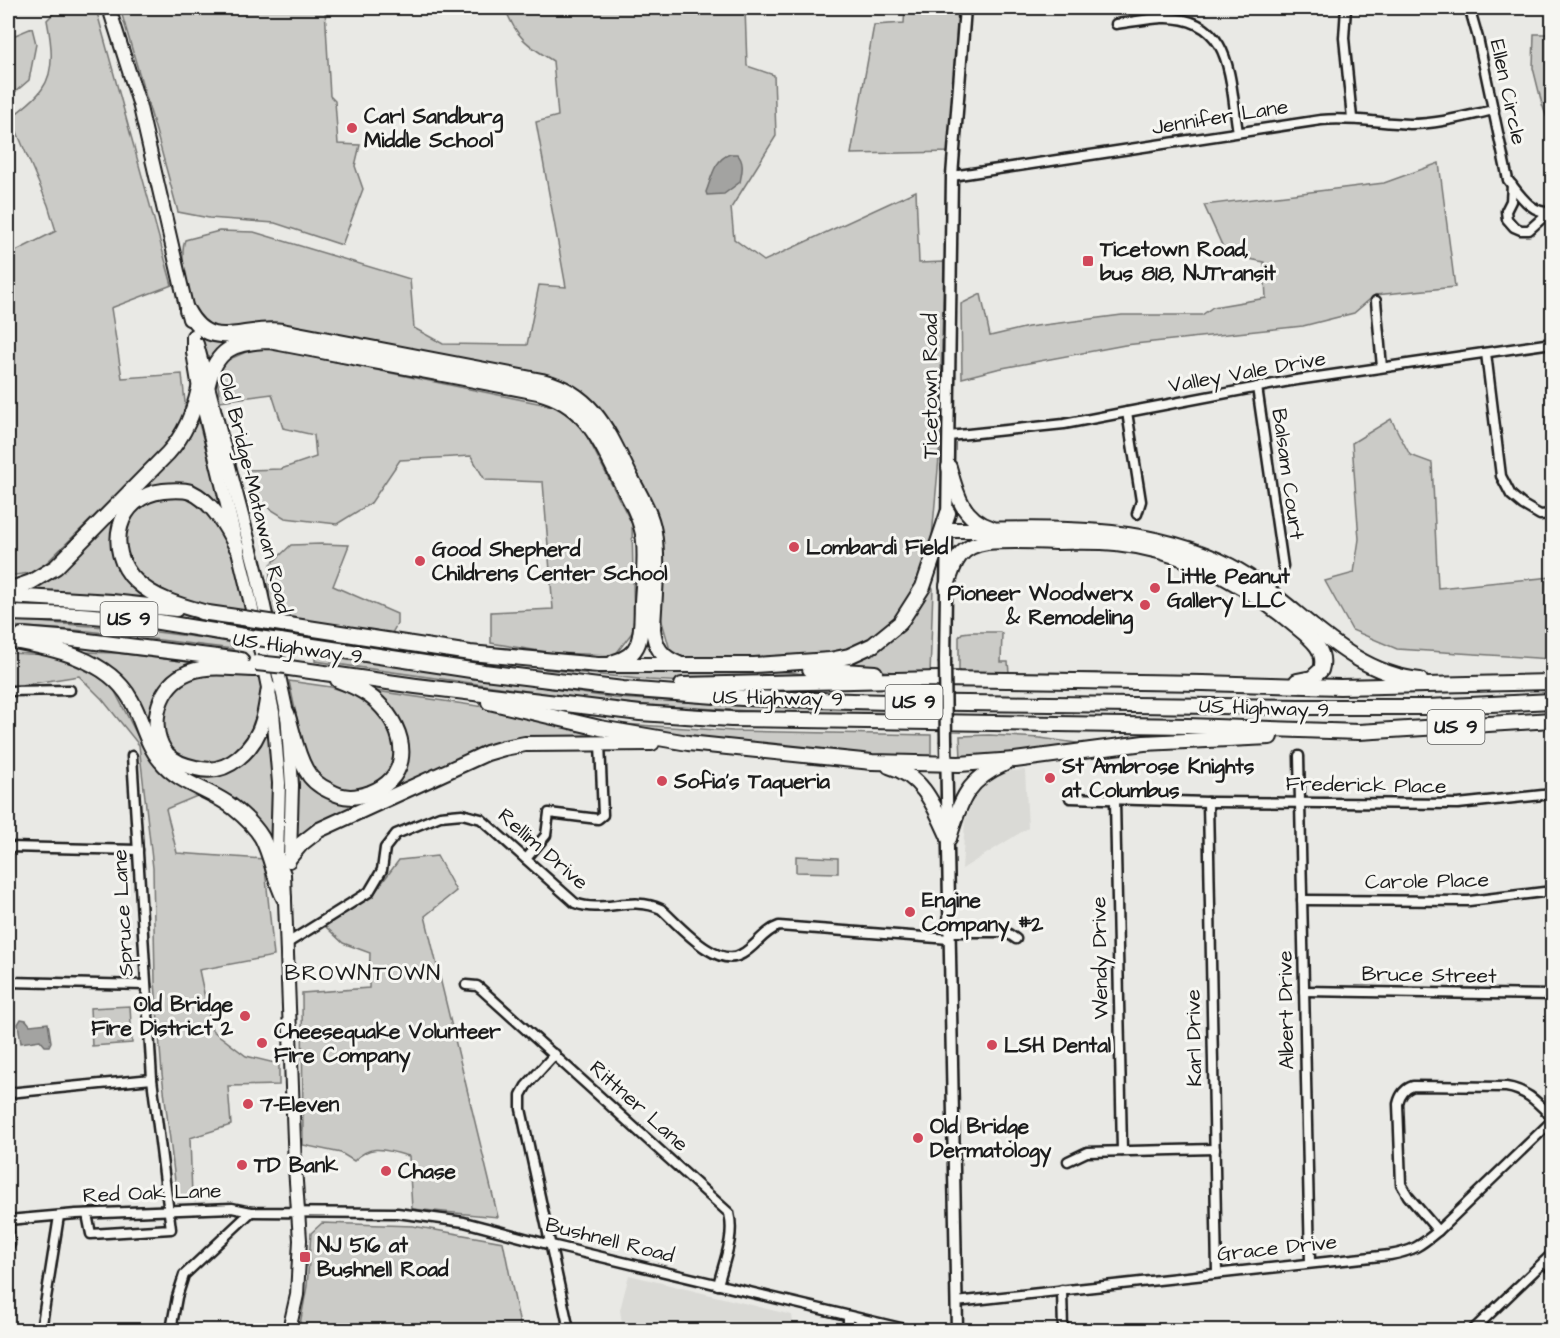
<svg xmlns="http://www.w3.org/2000/svg" width="1560" height="1338" font-family="'Architects Daughter',sans-serif">
<style>
.built{fill:#dadad6}
.green{fill:#cbcbc7;stroke:#747472;stroke-width:1.5}
.water{fill:#a3a3a1;stroke:#6d6d6c;stroke-width:1.5}
.lines{fill:none;stroke-linecap:round;stroke-linejoin:round}
.minor-casing{stroke:#1c1c1c;stroke-width:13}
.tertiary-casing{stroke:#1c1c1c;stroke-width:15}
.secondary-casing{stroke:#1c1c1c;stroke-width:16}
.trunk-casing{stroke:#1c1c1c;stroke-width:18}
.minor{stroke:#f6f6f2;stroke-width:8}
.tertiary{stroke:#f6f6f2;stroke-width:10}
.secondary{stroke:#f6f6f2;stroke-width:12}
.trunk{stroke:#f6f6f2;stroke-width:14}
.tertiary-bridge-casing{stroke:#1c1c1c;stroke-width:15;stroke-linecap:butt}
.trunk-bridge-casing{stroke:#1c1c1c;stroke-width:18;stroke-linecap:butt}
.tertiary-bridge{stroke:#f6f6f2;stroke-width:10}
.trunk-bridge{stroke:#f6f6f2;stroke-width:14}
.poi-dot{fill:#d1495b;stroke:#f6f6f2;stroke-width:2}
.labels{text-anchor:middle;dominant-baseline:central;stroke-width:6;stroke-linejoin:round;paint-order:stroke}
.shield{fill:#f6f6f2;stroke:#5d5d5c;stroke-width:1.5}
.shield-label{font-size:20px;font-weight:bold;fill:#1c1c1c}
.street-label{font-size:21px;fill:#1c1c1c;stroke:#f6f6f2}
.poi-label{font-size:21px;font-weight:bold;fill:#1c1c1c;stroke:#f6f6f2;text-anchor:start}
.neighbourhood-label{font-size:22px;letter-spacing:1.5px;fill:#1c1c1c;stroke:#f6f6f2}
</style>
<rect width="100%" height="100%" fill="#e9e9e5"/>
<filter id="ink" filterUnits="userSpaceOnUse"><feTurbulence type="fractalNoise" baseFrequency=".0167" numOctaves="2"/><feDisplacementMap in="SourceGraphic" scale="12" xChannelSelector="R" yChannelSelector="G"/><feConvolveMatrix kernelMatrix="1 2 1 2 8 2 1 2 1" color-interpolation-filters="sRGB"/></filter>
<g filter="url(#ink)">
<g class="built">
<polygon points="1025,770 1028,828 962,869 965,820 974,798 986,783 995,777 1011,771"/>
<polygon points="629,1275 792,1315 794,1330 623,1330 620,1310"/>
</g>
<g class="green">
<path d="M63,8L96,9L172,285L111,308L122,378L182,374L186,412L166,446L37,572L8,576V255L56,231L48,205L11,118C21,109 35,100 42,89C56,70 51,41 47,20L57,10Z"/>
<polygon points="120,8 325,8 330,96 335,101 338,144 360,145 355,166 363,189 342,245 275,223 209,218 178,212 156,131"/>
<path d="M505,8H745L747,66L774,75L776,136L731,208L734,239L764,261L916,191L919,263L944,262L939,458L932,537L922,571L911,599L896,619L868,642L850,650L810,657L731,659L682,657L670,650L661,618L662,548L650,504L601,409L563,380C468,362 372,343 277,325C258,321 220,336 206,325C190,313 178,257 185,240L219,231L254,232L410,279L414,328L443,344L527,345L539,285L566,287L536,122L558,116L553,61C527,45 516,37 505,8Z"/>
<polygon points="905,8 962,8 954,152 851,154 874,25 904,23"/>
<polygon points="32,28 36,44 29,80 8,98 8,38"/>
<polygon points="1534,34 1552,34 1552,132 1542,104 1533,68"/>
<polygon points="1439,163 1455,287 1375,295 1354,313 1303,326 1125,345 997,369 962,378 961,304 981,294 990,336 1028,327 1122,315 1202,315 1213,307 1266,298 1264,262 1226,254 1204,205 1384,183"/>
<polygon points="200,333 231,340 232,344 217,351 209,360"/>
<polygon points="253,349 273,349 562,408 577,417 632,524 634,630 615,655 552,653 491,643 491,612 553,609 543,482 485,480 471,456 400,460 371,503 337,524 285,518 251,497 245,470 281,469 316,457 314,435 283,428 272,394 220,401 217,377 225,361"/>
<polygon points="197,416 224,515 211,503 157,486 114,534 148,597 147,599 23,590"/>
<polygon points="1391,419 1410,455 1432,463 1438,588 1552,577 1552,659 1397,649 1352,630 1325,581 1354,573 1359,539 1352,443"/>
<path d="M162,494C171,495 182,495 190,499C230,517 237,573 247,611L229,608L228,611L189,604L150,587L128,562L123,532L135,508Z"/>
<polygon points="321,544 349,545 333,586 397,614 397,624 392,633 285,620 274,615 269,600 270,565 291,545"/>
<polygon points="928,587 933,588 930,675 860,669 836,664 899,632 918,609"/>
<polygon points="8,620 133,629 235,642 230,644 233,649 88,631 8,626"/>
<polygon points="970,632 1000,632 1002,634 1001,662 1008,662 1009,672 1097,673 1097,676 959,675 959,637 962,633"/>
<polygon points="84,652 116,653 205,664 170,680 157,741 209,775 269,724 274,772 273,848 268,842 166,761 137,699 84,654"/>
<polygon points="8,653 53,655 110,682 147,754 157,767 171,779 202,794 166,809 177,853 264,859 274,956 199,970 212,1030 246,1056 279,1064 279,1085 228,1086 231,1125 190,1138 192,1196 177,1197 162,1074 155,982 153,868 139,745 102,699 79,676 8,687"/>
<polygon points="315,654 615,698 759,706 931,708 931,717 766,712 613,703 315,661"/>
<path d="M545,667C582,669 619,672 656,672C711,672 767,666 821,677L708,683L648,680L545,669Z"/>
<polygon points="226,673 261,675 262,696 253,734 231,759 202,766 176,754 170,748 162,732 162,707 178,684 197,675"/>
<polygon points="289,681 331,687 359,696 385,718 395,737 393,759 388,773 374,784 350,792 333,789 320,779 304,752"/>
<polygon points="376,691 498,709 627,738 519,741 319,825 297,839 296,762 301,771 362,800 405,758 375,692"/>
<polygon points="606,723 733,731 931,735 931,759 899,759 659,735"/>
<polygon points="989,735 1040,738 1084,744 961,759 960,736"/>
<path d="M437,856L456,891L425,916L498,1217L412,1209L409,1156C387,1151 372,1142 354,1161L341,1153L303,1145L302,993L369,988L370,953L343,943L325,926L372,896L399,860Z"/>
<polygon points="796,856 838,858 838,873 796,872"/>
<polygon points="130,1006 132,1043 92,1046 90,1008"/>
<polygon points="322,1223 413,1226 503,1242 521,1330 299,1330 307,1286 311,1233"/>
</g>
<g class="water">
<path d="M730,154H737C745,162 742,172 740,182L724,194L707,195L706,192C712,177 714,160 730,154Z"/>
<polygon points="21,1019 26,1020 30,1025 48,1023 51,1042 49,1046 45,1046 40,1040 21,1043 18,1024"/>
</g>
<g class="lines">
<defs>
<g id="minor">
<polyline points="1346,8 1344,38 1352,118"/>
<path d="M1466,8L1470,10L1478,38L1508,180C1520,195 1531,214 1552,212"/>
<path d="M1116,24C1131,22 1147,19 1162,18C1234,16 1229,79 1238,132"/>
<path d="M952,176L1321,120C1352,117 1380,123 1410,124C1439,124 1466,116 1494,110"/>
<polyline points="1512,185 1511,201 1506,211 1507,219 1514,227 1521,230 1529,230 1549,212"/>
<polyline points="1376,301 1382,367"/>
<polyline points="1486,353 1501,476 1511,495 1523,505 1540,515 1552,514"/>
<polyline points="1257,387 1283,566"/>
<polyline points="1127,412 1141,501 1137,514"/>
<polyline points="949,436 1064,424 1290,381 1552,343"/>
<polyline points="8,691 70,690"/>
<polyline points="1299,756 1310,1263"/>
<polyline points="1070,798 1208,802 1458,804 1552,794"/>
<polyline points="1115,800 1122,1151"/>
<polyline points="1208,802 1217,1273"/>
<polyline points="8,847 138,850"/>
<polyline points="526,859 546,835 549,813 598,819 603,815 600,743"/>
<polyline points="1302,900 1469,901 1552,891"/>
<polyline points="950,932 1006,932 1016,939"/>
<path d="M286,944L369,892L382,870L385,848L396,834L440,816L462,814L481,819L575,903C603,914 632,895 661,909C679,925 717,970 742,954C756,946 764,931 779,926L950,939"/>
<polyline points="8,982 146,985"/>
<path d="M466,985L477,986L481,989L729,1213C735,1237 724,1261 718,1285"/>
<polyline points="1304,991 1552,995"/>
<polyline points="555,1054 526,1086 521,1095 521,1109 569,1330"/>
<polyline points="8,1093 152,1079"/>
<polyline points="1068,1161 1087,1152 1215,1149"/>
<polyline points="87,1214 91,1234 171,1229 152,1079 132,756"/>
<polyline points="8,1220 76,1214 232,1208 251,1212 397,1213 464,1222 551,1245 909,1330"/>
<polyline points="8,1226 10,1244 8,1244"/>
<path d="M1438,1231L1408,1196L1401,1184L1398,1104C1400,1095 1404,1089 1413,1086L1506,1087C1527,1090 1538,1103 1552,1117"/>
<polyline points="1544,1262 1552,1270"/>
<polyline points="1062,1290 1063,1330"/>
<path d="M956,1302L1390,1255C1413,1251 1420,1246 1438,1231L1552,1121"/>
<polyline points="848,1316 848,1330"/>
<polyline points="41,1330 59,1216"/>
<polyline points="171,1330 177,1297 184,1275 251,1212"/>
<polyline points="1473,1330 1552,1254"/>
</g>
<g id="tertiary">
<polyline points="945,662 952,176 965,8"/>
<polyline points="946,742 957,1330"/>
</g>
<g id="secondary">
<polyline points="109,8 139,103 189,319"/>
<polyline points="193,336 193,352 199,389 250,600 273,712 279,783 277,857 284,874 295,1167 300,1240 297,1295 289,1330"/>
<polyline points="197,344 256,569 287,713 292,785 290,857 289,861"/>
</g>
<g id="trunk">
<path d="M187,310C211,355 243,325 282,331L542,381C595,394 609,434 631,478C640,495 651,513 654,532C659,564 654,597 653,629C655,647 661,657 679,664"/>
<path d="M208,384C216,349 234,342 269,341L538,392C585,404 599,439 619,479C628,496 639,514 643,534C647,556 643,580 642,602C641,629 645,655 614,662"/>
<path d="M949,467C956,493 962,519 991,528"/>
<path d="M948,530C1043,530 1142,521 1230,566C1296,600 1342,672 1420,680"/>
<path d="M947,586C954,561 960,546 987,542C1010,540 1033,541 1056,542C1076,542 1096,541 1116,543C1183,550 1240,580 1292,623C1306,635 1328,648 1321,670L1312,678L1297,681"/>
<path d="M8,590L31,582L56,567L168,453C185,434 193,414 199,389"/>
<polyline points="8,596 112,602 176,609"/>
<polyline points="201,612 243,618"/>
<polyline points="8,613 80,615 153,621 250,637"/>
<path d="M207,613C182,606 156,600 136,581C104,550 117,496 163,491C172,490 182,489 191,492C213,502 227,528 237,548"/>
<polyline points="282,624 470,653 598,665 754,665 830,660 849,656 873,645 900,623 923,587 948,513"/>
<polyline points="22,635 72,639 241,660"/>
<path d="M8,640C50,647 108,658 131,700C142,719 146,744 161,761C179,784 212,790 234,808C244,816 255,826 262,838C272,857 274,879 284,898"/>
<polyline points="280,641 484,672 623,689 742,698 888,702 1299,707 1428,707 1552,701"/>
<polyline points="282,667 416,686 640,713 731,719 1188,726 1359,732 1552,720"/>
<path d="M260,669C236,670 206,662 183,675C156,689 148,731 167,754C174,762 186,766 196,768C227,777 255,749 263,720C266,710 267,699 269,688"/>
<polyline points="810,669 875,673"/>
<polyline points="682,685 939,679 1203,683 1340,687 1552,682"/>
<polyline points="489,702 600,728 688,743 872,762 959,764 1015,760 1144,743 1270,737"/>
<path d="M287,713C293,732 296,753 306,770C311,780 321,787 330,791C344,799 356,798 370,793C414,776 407,731 378,703C367,692 353,686 338,680"/>
<path d="M889,766C924,776 935,808 949,838"/>
<path d="M949,838C961,801 966,780 1004,764"/>
<polyline points="290,857 301,844 319,830 487,753 504,748 525,744 652,743"/>
</g>
</defs>
<use href="#minor" class="minor-casing"/>
<use href="#tertiary" class="tertiary-casing"/>
<use href="#secondary" class="secondary-casing"/>
<use href="#trunk" class="trunk-casing"/>
<use href="#minor" class="minor"/>
<use href="#tertiary" class="tertiary"/>
<use href="#secondary" class="secondary"/>
<use href="#trunk" class="trunk"/>
<defs>
<polyline id="tertiary-bridge" points="945,662 946,742"/>
<g id="trunk-bridge">
<polyline points="243,618 282,624"/>
<polyline points="250,637 280,641"/>
<polyline points="256,663 286,666"/>
</g>
</defs>
<use href="#tertiary-bridge" class="tertiary-bridge-casing"/>
<use href="#trunk-bridge" class="trunk-bridge-casing"/>
<use href="#tertiary-bridge" class="tertiary-bridge"/>
<use href="#trunk-bridge" class="trunk-bridge"/>
</g>
</g>
<g class="poi-dot">
<circle cx="352" cy="128" r="6"/>
<rect x="1082" y="255" width="12" height="12" rx="3"/>
<circle cx="794" cy="547" r="6"/>
<circle cx="420" cy="561" r="6"/>
<circle cx="1155" cy="588" r="6"/>
<circle cx="1145" cy="605" r="6"/>
<circle cx="1050" cy="778" r="6"/>
<circle cx="662" cy="781" r="6"/>
<circle cx="910" cy="912" r="6"/>
<circle cx="245" cy="1016" r="6"/>
<circle cx="262" cy="1043" r="6"/>
<circle cx="992" cy="1045" r="6"/>
<circle cx="248" cy="1104" r="6"/>
<circle cx="918" cy="1138" r="6"/>
<circle cx="242" cy="1165" r="6"/>
<circle cx="386" cy="1171" r="6"/>
<rect x="299" y="1251" width="12" height="12" rx="3"/>
</g>
<g class="labels">
<g class="shield">
<rect x="100.5" y="602" width="57" height="34" rx="4.5"/>
<rect x="885.5" y="685" width="57" height="34" rx="4.5"/>
<rect x="1427.5" y="710" width="57" height="34" rx="4.5"/>
</g>
<g class="shield-label">
<text x="129" y="619">US 9</text>
<text x="914" y="702">US 9</text>
<text x="1456" y="727">US 9</text>
</g>
<g class="street-label">
<text transform="translate(1508 92) rotate(78)">Ellen Circle</text>
<text transform="translate(1220 117) rotate(-9)">Jennifer Lane</text>
<text transform="translate(1247 372) rotate(-10)">Valley Vale Drive</text>
<text transform="translate(930 386) rotate(-90)">Ticetown Road</text>
<text transform="translate(1288 474) rotate(82)">Balsam Court</text>
<text transform="translate(255 493) rotate(76)">Old Bridge-Matawan Road</text>
<text transform="translate(298 648) rotate(8)">US Highway 9</text>
<text transform="translate(778 698) rotate(1)">US Highway 9</text>
<text transform="translate(1264 708) rotate(2)">US Highway 9</text>
<text transform="translate(1366 785) rotate(1)">Frederick Place</text>
<text transform="translate(543 849) rotate(41)">Rellim Drive</text>
<text transform="translate(1427 881) rotate(-1)">Carole Place</text>
<text transform="translate(123 913) rotate(-93)">Spruce Lane</text>
<text transform="translate(1100 958) rotate(-91)">Wendy Drive</text>
<text transform="translate(1429 975) rotate(1)">Bruce Street</text>
<text transform="translate(1286 1010) rotate(-91)">Albert Drive</text>
<text transform="translate(1194 1038) rotate(-91)">Karl Drive</text>
<text transform="translate(639 1106) rotate(42)">Rittner Lane</text>
<text transform="translate(152 1193) rotate(-2)">Red Oak Lane</text>
<text transform="translate(610 1240) rotate(14)">Bushnell Road</text>
<text transform="translate(1277 1248) rotate(-6)">Grace Drive</text>
</g>
<g class="poi-label">
<text x="364" y="116">Carl Sandburg<tspan x="364" dy="24">Middle School</tspan></text>
<text x="1100" y="249">Ticetown Road,<tspan x="1100" dy="24">bus 818, NJTransit</tspan></text>
<text x="806" y="547">Lombardi Field</text>
<text x="432" y="549">Good Shepherd<tspan x="432" dy="24">Childrens Center School</tspan></text>
<text x="1167" y="576">Little Peanut<tspan x="1167" dy="24">Gallery LLC</tspan></text>
<text x="1133" y="593" text-anchor="end">Pioneer Woodwerx<tspan x="1133" dy="24">&amp; Remodeling</tspan></text>
<text x="1062" y="766">St Ambrose Knights<tspan x="1062" dy="24">at Columbus</tspan></text>
<text x="674" y="781">Sofia's Taqueria</text>
<text x="922" y="900">Engine<tspan x="922" dy="24">Company #2</tspan></text>
<text x="233" y="1004" text-anchor="end">Old Bridge<tspan x="233" dy="24">Fire District 2</tspan></text>
<text x="274" y="1031">Cheesequake Volunteer<tspan x="274" dy="24">Fire Company</tspan></text>
<text x="1004" y="1045">LSH Dental</text>
<text x="260" y="1104">7-Eleven</text>
<text x="930" y="1126">Old Bridge<tspan x="930" dy="24">Dermatology</tspan></text>
<text x="254" y="1165">TD Bank</text>
<text x="398" y="1171">Chase</text>
<text x="317" y="1245">NJ 516 at<tspan x="317" dy="24">Bushnell Road</tspan></text>
</g>
<g class="neighbourhood-label">
<text x="363" y="973">BROWNTOWN</text>
</g>
</g>
<rect width="1560" height="1338" fill="none" stroke="#f6f6f2" stroke-width="30"/>
<rect x="15" y="15" width="1530" height="1308" fill="none" stroke="#1c1c1c" stroke-width="2" filter="url(#ink)"/>
</svg>
